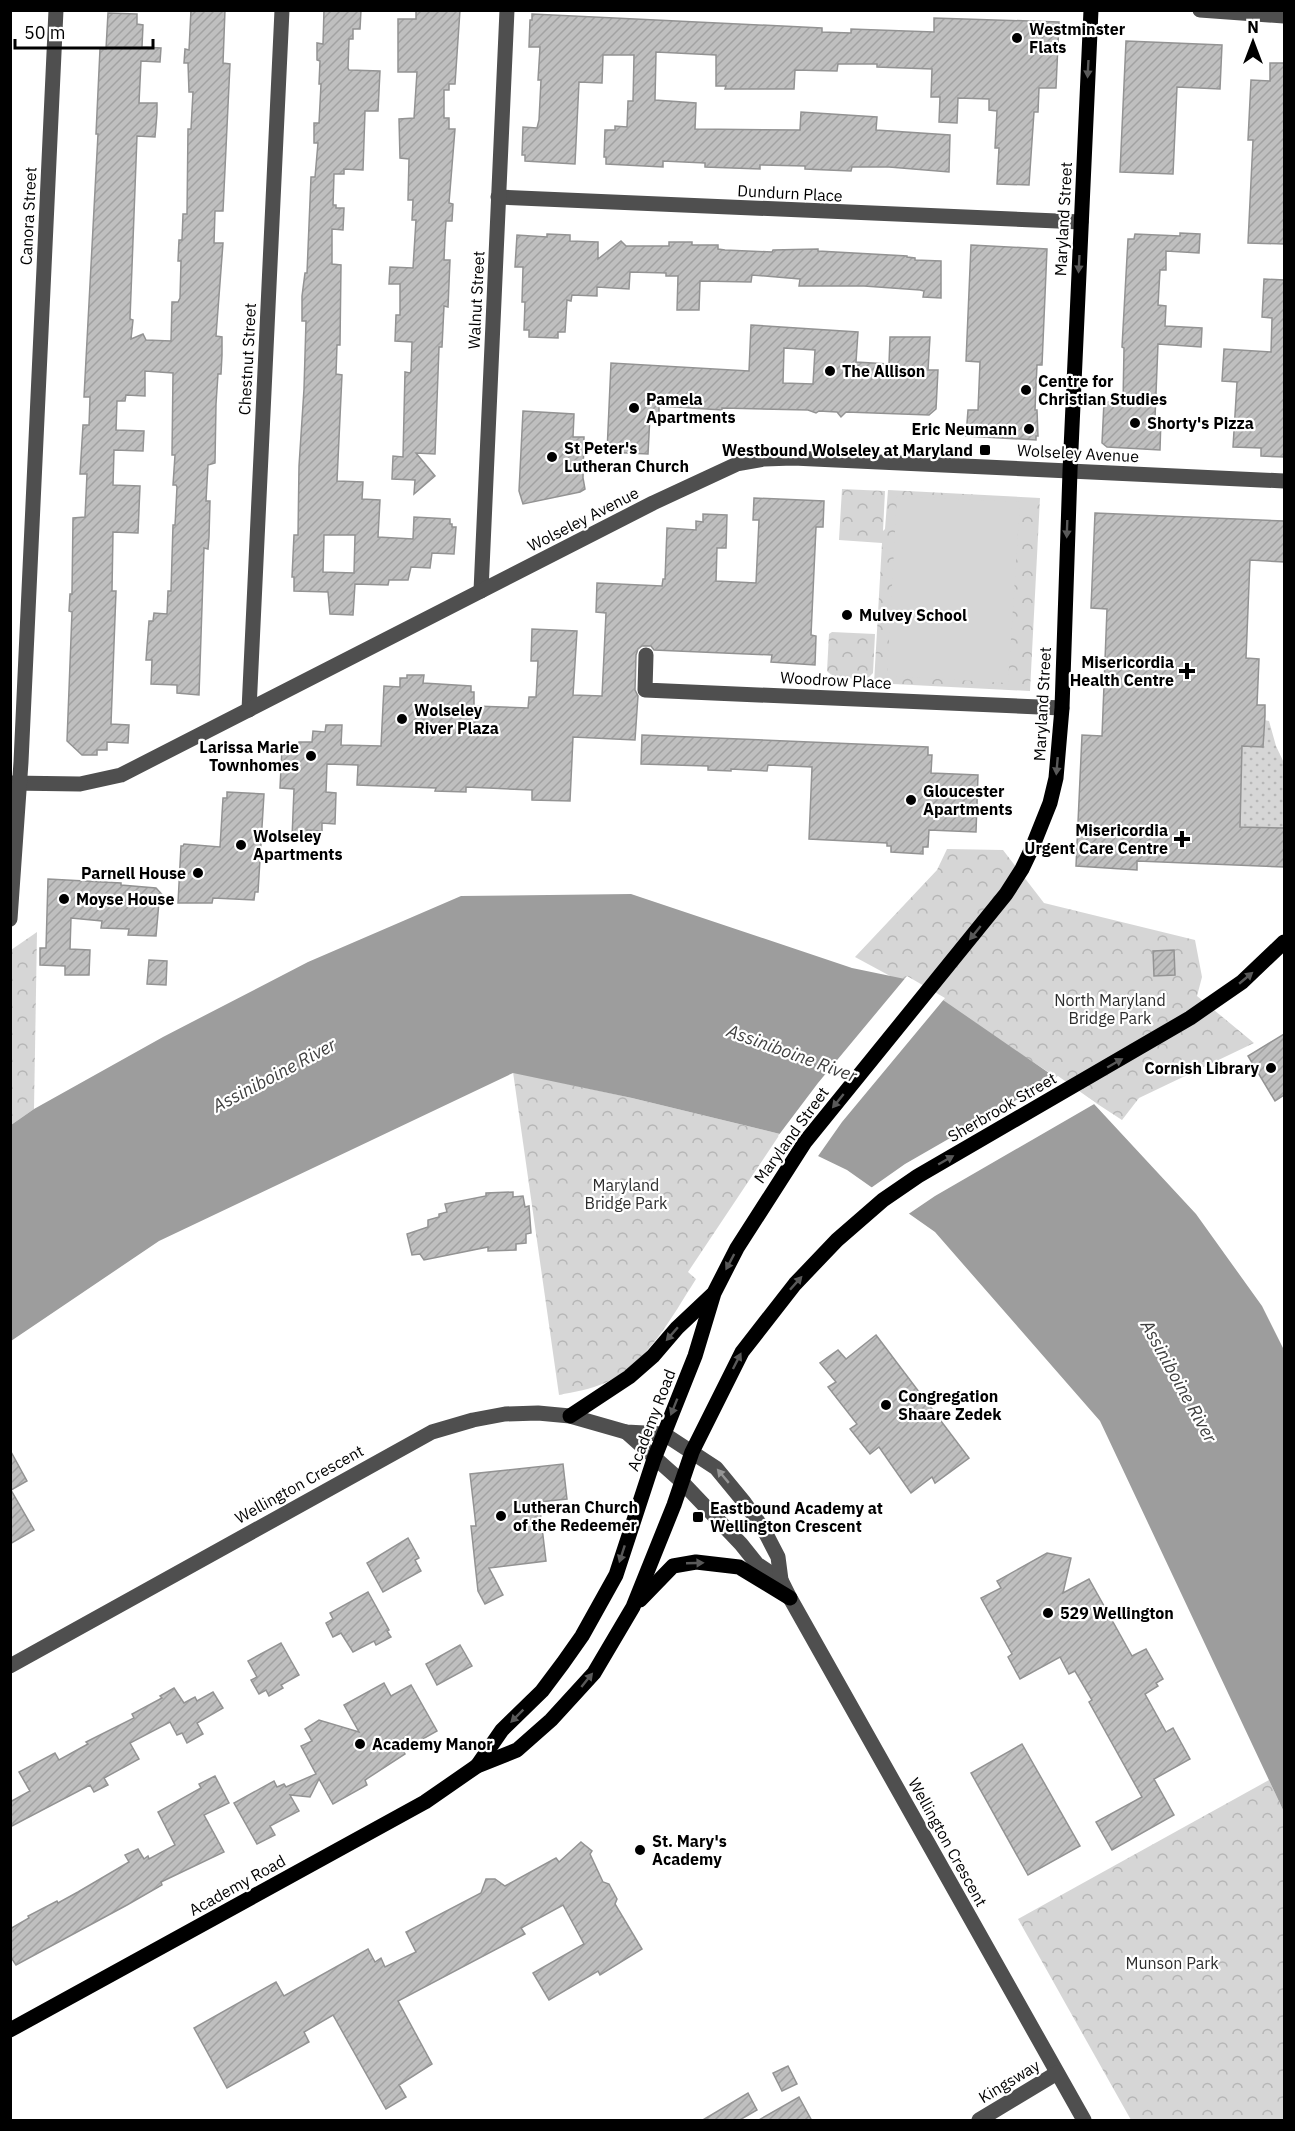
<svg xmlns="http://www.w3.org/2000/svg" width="1295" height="2131" font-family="'IBM Plex Sans',sans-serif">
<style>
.grass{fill:url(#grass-dots)}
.park{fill:url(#park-crowns)}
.pitch{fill:#d6d6d6}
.water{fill:#9d9d9d}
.pier{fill:#fff}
.building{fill:url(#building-hatch);stroke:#939393;stroke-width:1.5;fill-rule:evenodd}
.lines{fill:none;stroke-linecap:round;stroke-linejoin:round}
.minor{stroke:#4f4f4f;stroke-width:15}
.major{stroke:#000;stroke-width:15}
.oneway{fill:#595959}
.oneway2{fill:#959595}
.poi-dot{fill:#000;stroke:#fff;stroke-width:2}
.labels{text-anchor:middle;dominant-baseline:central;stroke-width:4.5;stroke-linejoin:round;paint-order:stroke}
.poi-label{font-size:16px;font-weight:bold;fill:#000;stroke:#fff;text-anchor:start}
.street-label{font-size:16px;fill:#000;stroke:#fff}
.park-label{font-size:16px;fill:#2d2d2d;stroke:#fff}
.water-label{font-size:18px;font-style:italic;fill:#3e3e3e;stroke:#fff}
</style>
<defs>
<pattern id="grass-dots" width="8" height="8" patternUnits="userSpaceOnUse" patternTransform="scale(1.5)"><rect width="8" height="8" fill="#d6d6d6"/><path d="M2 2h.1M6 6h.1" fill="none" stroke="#b6b6b6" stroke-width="1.8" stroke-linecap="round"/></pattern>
<pattern id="park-crowns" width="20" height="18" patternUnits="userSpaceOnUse" patternTransform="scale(1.5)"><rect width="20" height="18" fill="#d6d6d6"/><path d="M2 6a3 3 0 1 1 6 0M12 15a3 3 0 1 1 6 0" fill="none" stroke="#b6b6b6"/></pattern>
<pattern id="building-hatch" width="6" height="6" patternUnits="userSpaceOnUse" patternTransform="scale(1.5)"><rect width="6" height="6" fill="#bfbfbf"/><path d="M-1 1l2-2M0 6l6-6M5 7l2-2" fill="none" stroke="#a2a2a2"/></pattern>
</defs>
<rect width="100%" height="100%" fill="#fff"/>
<polygon class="grass" points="1264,720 1269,721 1276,746 1284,763 1284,828 1240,827 1242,731 1251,732 1250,746 1262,747"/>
<g class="park">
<polygon points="842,489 885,491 883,531 885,529 888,490 1040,498 1030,691 874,683 882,543 839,540"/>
<path d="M832,632L875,634L873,673L867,679C854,678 836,681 827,671L829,634Z"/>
<polygon points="947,849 1003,850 1044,903 1195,940 1202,977 1197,996 1254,1043 1139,1098 1122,1120 953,1010 855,957 937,870"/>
<polygon points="37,932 34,1109 11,1125 11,950"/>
<path d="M513,1072L632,1098L780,1134L688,1272L696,1279C671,1318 648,1363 605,1383C591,1389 574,1392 559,1395Z"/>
<polygon points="1269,1780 1284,1812 1284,2120 1131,2120 1018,1919"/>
</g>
<polygon class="pitch" points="897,496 1020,502 1008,683 887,676"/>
<polygon class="water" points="631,894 852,968 905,979 943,1000 1094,1104 1196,1214 1262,1306 1284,1350 1284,1812 1100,1421 935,1232 847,1170 818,1156 780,1134 632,1098 513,1073 159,1241 11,1341 11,1125 34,1109 163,1037 308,962 461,896"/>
<g class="pier">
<polygon points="907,976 945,998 842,1122 816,1159 778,1136 818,1083"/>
<polygon points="1058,1076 1096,1103 935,1196 907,1215 868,1190 905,1164"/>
</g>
<g class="building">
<polygon points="191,10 225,10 223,63 230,64 223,211 215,211 214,243 223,243 216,336 222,337 222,355 221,374 218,374 216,404 215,463 208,465 206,501 210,501 209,537 208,549 204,548 199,695 177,693 177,685 151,684 152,660 146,660 149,621 153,621 154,613 167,614 168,591 171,591 173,525 175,525 177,487 176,485 173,485 175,455 172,455 173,373 145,371 145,396 126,395 125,401 117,401 116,430 144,431 143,451 114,450 113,485 140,486 138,533 113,532 112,591 116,591 111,724 129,725 128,743 107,742 107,750 97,750 97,755 82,755 67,741 72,612 69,611 70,594 72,594 73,518 85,517 87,474 80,474 83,425 89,425 90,397 84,397 98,134 96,134 100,49 106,49 108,13 137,14 137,24 143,25 142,47 161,48 160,62 141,61 139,103 157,103 157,113 155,137 137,136 130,319 133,320 131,339 143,334 146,340 171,341 172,302 178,302 180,298 181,261 178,261 179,240 182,240 183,214 187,214 188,129 191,129 193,92 189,92 188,63 184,63 185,49 189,50"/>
<path d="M324,10H361L360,29H353V39H349L348,68L349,70L380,71L378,111H365L363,170L344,169V174H334L333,205H336V208H344L343,230L332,229V264L341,265L340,345H337L336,374L342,375L337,481L363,482L362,499L380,500L378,537L413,539L414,517L450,519V524H452V527H456L454,554L432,553L430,568L411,567L408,580H389L388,585L355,584L353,615L330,614L328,592L294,591V577H292L294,535H298L299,466L304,389L306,321H302V296L305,273H307L311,177H315L318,143H314V123H319L321,84H319L320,61L317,60V43L323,44ZM324,535H355L354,573L323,572Z"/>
<polygon points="416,10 460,10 455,84 449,84 449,90 444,90 444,118 449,118 449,129 455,129 449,203 453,204 452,221 446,221 445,236 444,260 450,260 448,307 444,306 442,347 439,347 435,454 416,453 435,476 414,494 415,480 392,479 393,456 403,457 405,372 410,373 411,371 412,342 395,341 396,315 400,315 400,284 389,284 390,267 413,268 416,220 412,220 413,200 408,200 409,159 400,158 399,119 414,118 417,72 398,72 398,19 416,19"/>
<polygon points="532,14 822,28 822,32 851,33 851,29 934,32 934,18 1059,22 1056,88 1039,88 1038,112 1034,112 1029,185 997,184 999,148 995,148 997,111 989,110 989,99 958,98 957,123 939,122 940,97 931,97 932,69 877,67 877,64 838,64 837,71 795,70 794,89 725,89 726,86 716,86 716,55 656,52 655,100 696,103 695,129 800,130 801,112 877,117 876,130 950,135 949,172 889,167 852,167 851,171 805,169 805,166 760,165 760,169 705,167 705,163 663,161 663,167 606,164 606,157 604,157 605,130 615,130 615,126 627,127 628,101 633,101 634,55 603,55 602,83 579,82 575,164 525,161 525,155 522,155 523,127 537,128 539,120 541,80 538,80 540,47 529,47 530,20 532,20"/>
<polygon points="1126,41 1222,45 1220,89 1177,87 1173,174 1120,172"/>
<polygon points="1270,63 1284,63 1284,244 1248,243 1253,140 1248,140 1251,80 1270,81"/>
<polygon points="1180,233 1200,234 1199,253 1166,251 1166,270 1160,270 1158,305 1166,306 1165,326 1202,328 1201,347 1158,344 1155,418 1161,418 1160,450 1107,447 1102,443 1104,402 1123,403 1124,348 1122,347 1128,239 1134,239 1135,234 1180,236"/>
<polygon points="547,234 570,235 570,241 598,242 598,259 621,241 626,246 669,246 669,242 692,242 692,245 718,245 718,249 725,250 772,252 773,250 818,249 818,251 907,256 907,257 915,258 915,260 941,261 941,298 923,297 924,291 920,290 864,286 799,286 800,279 752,275 751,282 700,281 699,310 677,310 678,276 666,276 666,273 630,272 629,289 597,287 597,296 572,295 571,301 567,300 565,332 558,332 558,338 529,337 529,330 524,330 525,302 522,302 523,267 515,267 517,235 547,237"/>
<polygon points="971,245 1047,249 1042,365 1037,365 1035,410 1037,410 1038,436 1036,436 1036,440 966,436 968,410 978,410 980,362 966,361"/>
<polygon points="1264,279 1284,280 1284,457 1261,456 1261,448 1233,447 1237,382 1222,381 1224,349 1271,352 1272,318 1262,317"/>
<path d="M751,325L858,332L856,362L889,364L890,337H930L928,370H938L936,409L929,415L846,412L841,417L837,412L819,411L816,413L808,410L722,408V410L659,406V415H650L648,454L607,452L611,363L749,371ZM784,348L815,350L813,384L783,383Z"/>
<polygon points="523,411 574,414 573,437 584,437 583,478 585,489 580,492 523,504 519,491"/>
<polygon points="754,498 824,501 823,527 816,527 811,635 816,636 815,665 771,662 772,655 654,650 651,646 642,646 638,649 636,655 635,690 638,696 635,740 573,737 570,801 532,800 532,790 466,787 466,792 435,791 436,788 357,785 358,765 327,764 326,792 336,793 335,824 322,823 322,831 307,830 307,839 292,838 294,789 280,788 282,748 298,749 299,742 312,742 313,731 325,732 326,725 342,725 341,745 381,746 384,686 400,687 400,678 407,678 407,675 424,675 423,683 471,686 471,692 474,692 474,706 528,708 529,697 536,697 538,661 531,661 532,629 577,631 573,695 602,696 606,613 596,612 597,583 662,586 663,579 665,579 667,528 696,530 696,521 703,522 703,514 727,515 726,548 717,548 716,581 756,583 759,520 753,520"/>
<polygon points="1095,513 1284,521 1284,562 1250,560 1246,658 1259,659 1257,705 1265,705 1265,716 1263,747 1242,746 1240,827 1284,828 1284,867 1137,861 1137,870 1076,866 1082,735 1102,736 1107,609 1091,608"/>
<polygon points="642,735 928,747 928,755 932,755 931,773 978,775 976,832 929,830 928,847 923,847 923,854 891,852 891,846 887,846 887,843 809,839 812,767 768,765 767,771 731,769 731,771 708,770 708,766 641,764"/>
<polygon points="227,792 264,794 258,892 255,892 254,900 213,898 212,903 178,903 181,846 183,846 184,844 220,847 223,798 227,798"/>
<polygon points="48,879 121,883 121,885 156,888 170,903 159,902 156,936 128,935 129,929 101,928 102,921 71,918 70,949 90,950 89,975 65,975 65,966 40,965 40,948 46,948"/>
<polygon points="1174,950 1175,975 1154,976 1153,951"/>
<polygon points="149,960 167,961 166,985 147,984"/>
<polygon points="1284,1034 1284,1095 1275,1101 1248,1056"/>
<polygon points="513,1192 513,1197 523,1196 525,1207 529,1206 531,1233 526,1234 526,1243 516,1244 516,1250 488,1251 488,1247 424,1260 420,1254 412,1255 407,1234 428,1227 428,1220 439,1217 439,1214 447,1212 445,1204 486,1196 486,1193"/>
<polygon points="876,1335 969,1458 935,1483 932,1477 911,1493 879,1447 870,1454 850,1429 857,1424 828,1387 836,1382 820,1363 838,1350 846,1359"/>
<polygon points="10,1450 27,1481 11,1490 34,1530 10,1544"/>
<polygon points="563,1464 567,1499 539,1502 546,1561 489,1568 503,1595 485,1604 478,1591 471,1526 476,1526 470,1474"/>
<polygon points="408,1538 419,1558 415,1560 421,1571 383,1592 367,1563"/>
<polygon points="1047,1553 1071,1558 1063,1593 1089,1579 1132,1656 1146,1649 1163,1679 1156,1683 1158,1686 1145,1694 1166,1732 1173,1728 1190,1759 1154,1779 1174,1815 1112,1850 1096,1822 1142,1797 1089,1702 1092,1700 1075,1671 1069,1674 1060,1657 1020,1679 1008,1657 1012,1654 981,1598 1001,1588 997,1581"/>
<polygon points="368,1592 389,1630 387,1631 391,1637 376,1645 374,1641 353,1652 341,1633 333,1637 326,1623 333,1619 330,1613"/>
<polygon points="281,1643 299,1675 281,1685 283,1688 269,1696 266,1690 259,1694 251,1680 257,1677 248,1661"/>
<polygon points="460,1645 472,1666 437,1685 426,1664"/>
<polygon points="384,1683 391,1696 411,1685 437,1731 403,1750 405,1754 365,1780 367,1785 333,1804 319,1779 310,1797 290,1795 299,1811 270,1826 275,1835 257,1844 234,1803 274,1781 277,1787 284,1784 286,1787 316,1774 301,1746 312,1741 305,1729 319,1720 359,1732 344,1705"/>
<polygon points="174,1688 184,1703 195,1697 197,1701 213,1692 223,1708 197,1723 203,1734 187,1743 182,1733 177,1735 170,1722 130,1743 139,1759 104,1778 108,1785 94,1792 90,1785 10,1827 10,1802 30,1791 19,1772 55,1753 59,1760 88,1744 86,1742 134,1718 132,1714 162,1698 160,1696"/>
<polygon points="1022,1744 1080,1846 1028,1875 971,1773"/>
<polygon points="215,1776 229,1803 204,1815 224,1852 161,1882 162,1885 127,1905 16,1965 10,1956 10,1929 29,1918 28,1916 57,1901 58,1903 78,1892 129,1862 125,1855 138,1849 144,1859 148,1856 149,1859 175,1845 158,1812 201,1788 199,1784"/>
<polygon points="581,1842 592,1851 590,1854 603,1882 609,1884 617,1899 615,1904 642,1949 600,1975 598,1971 549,2000 533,1973 584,1944 563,1905 521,1928 525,1934 398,2001 432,2064 399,2085 406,2097 386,2109 333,2015 304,2032 309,2042 227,2088 194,2028 276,1982 284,1996 368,1949 375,1962 381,1958 385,1967 416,1952 406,1932 481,1893 486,1879 495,1879 505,1886 556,1858 559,1862"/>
<polygon points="788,2066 797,2084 782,2091 773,2073"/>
<polygon points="748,2093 757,2110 738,2121 701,2121"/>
<polygon points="799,2097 812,2121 757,2121"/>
</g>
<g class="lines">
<g class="minor">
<polyline points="1200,10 1284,16"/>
<polyline points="498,197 1081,222"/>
<polyline points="481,591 507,10"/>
<polyline points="646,655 645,690 1062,708"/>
<polyline points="249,710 282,10"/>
<polyline points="10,783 80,784 121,775 653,503 737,464 764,459 793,458 1284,481"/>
<polyline points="10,919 21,762 56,10"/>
<polyline points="626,1432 681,1481 741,1544 757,1564 781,1580"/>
<polyline points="10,1666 432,1432 473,1420 505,1414 538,1413 570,1416 626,1432 664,1434 716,1468 744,1502 764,1530 778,1557 781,1580 790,1598 1084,2120"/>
<polyline points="979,2120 1057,2073"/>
</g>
<g class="major">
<polyline points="570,1416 629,1377 653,1356 677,1328 712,1295"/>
<polyline points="640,1600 673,1566 696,1562 739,1567 790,1598"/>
<polyline points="477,1766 502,1730 542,1691 563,1663 582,1636 616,1575 654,1459 695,1356 714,1293 737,1248 805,1142 1006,894 1022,869 1032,848 1050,803 1056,778 1062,708 1070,471 1091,10"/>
<polyline points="10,2030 425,1802 477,1766 517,1750 551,1720 594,1673 633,1607 674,1505 692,1452 742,1352 795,1284 837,1240 883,1200 918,1176 1190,1018 1242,982 1284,942"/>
</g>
</g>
<defs><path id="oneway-solid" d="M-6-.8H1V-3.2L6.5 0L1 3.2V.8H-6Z" transform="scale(1.5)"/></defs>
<g class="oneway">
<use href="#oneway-solid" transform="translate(1088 69) rotate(93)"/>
<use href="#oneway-solid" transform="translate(1079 264) rotate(93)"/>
<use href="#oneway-solid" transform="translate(1067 529) rotate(92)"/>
<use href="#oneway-solid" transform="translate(1057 766) rotate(95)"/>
<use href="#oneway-solid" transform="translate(975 933) rotate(129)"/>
<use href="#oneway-solid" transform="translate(1246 978) rotate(-40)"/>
<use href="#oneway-solid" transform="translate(1115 1063) rotate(-30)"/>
<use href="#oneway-solid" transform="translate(838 1101) rotate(129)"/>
<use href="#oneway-solid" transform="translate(946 1160) rotate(-30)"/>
<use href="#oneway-solid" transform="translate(730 1262) rotate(118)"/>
<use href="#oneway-solid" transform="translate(796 1283) rotate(-48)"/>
<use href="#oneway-solid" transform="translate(672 1334) rotate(131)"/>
<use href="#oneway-solid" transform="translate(737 1361) rotate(-63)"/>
<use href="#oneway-solid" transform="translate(674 1407) rotate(112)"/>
<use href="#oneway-solid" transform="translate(622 1554) rotate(108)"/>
<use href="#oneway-solid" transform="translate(695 1563) rotate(-2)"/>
<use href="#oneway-solid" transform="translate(587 1680) rotate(-51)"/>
<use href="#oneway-solid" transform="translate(517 1716) rotate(135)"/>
</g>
<use class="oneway2" href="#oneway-solid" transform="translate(723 1476) rotate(-130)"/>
<g class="poi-dot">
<circle cx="1017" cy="38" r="6"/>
<circle cx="830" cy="371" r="6"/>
<circle cx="1026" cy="390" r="6"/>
<circle cx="634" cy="408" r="6"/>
<circle cx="1135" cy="423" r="6"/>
<circle cx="1029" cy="429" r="6"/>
<rect x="979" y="444" width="12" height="12" rx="3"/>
<circle cx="552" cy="457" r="6"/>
<circle cx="847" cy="615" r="6"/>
<path d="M1184 662h6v6h6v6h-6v6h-6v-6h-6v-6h6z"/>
<circle cx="402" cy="719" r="6"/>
<circle cx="311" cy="756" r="6"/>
<circle cx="911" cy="800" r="6"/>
<path d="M1179 830h6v6h6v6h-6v6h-6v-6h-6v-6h6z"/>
<circle cx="241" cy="845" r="6"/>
<circle cx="198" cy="873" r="6"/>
<circle cx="64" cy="899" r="6"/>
<circle cx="1271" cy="1068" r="6"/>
<circle cx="886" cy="1405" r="6"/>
<circle cx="501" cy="1516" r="6"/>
<rect x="692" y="1511" width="12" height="12" rx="3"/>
<circle cx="1048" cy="1613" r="6"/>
<circle cx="360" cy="1744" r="6"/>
<circle cx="640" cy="1850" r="6"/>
</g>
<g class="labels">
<g class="poi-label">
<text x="1029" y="29">Westminster<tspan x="1029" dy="18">Flats</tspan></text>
<text x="842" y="371">The Allison</text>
<text x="1038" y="381">Centre for<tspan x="1038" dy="18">Christian Studies</tspan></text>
<text x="646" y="399">Pamela<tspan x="646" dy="18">Apartments</tspan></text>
<text x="1147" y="423">Shorty's Pizza</text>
<text x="1017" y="429" text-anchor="end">Eric Neumann</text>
<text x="564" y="448">St Peter's<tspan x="564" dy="18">Lutheran Church</tspan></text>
<text x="973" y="450" text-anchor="end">Westbound Wolseley at Maryland</text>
<text x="859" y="615">Mulvey School</text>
<text x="1174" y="662" text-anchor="end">Misericordia<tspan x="1174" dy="18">Health Centre</tspan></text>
<text x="414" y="710">Wolseley<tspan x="414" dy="18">River Plaza</tspan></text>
<text x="299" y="747" text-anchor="end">Larissa Marie<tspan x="299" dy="18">Townhomes</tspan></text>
<text x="923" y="791">Gloucester<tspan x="923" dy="18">Apartments</tspan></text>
<text x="1168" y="830" text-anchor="end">Misericordia<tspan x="1168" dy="18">Urgent Care Centre</tspan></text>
<text x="253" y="836">Wolseley<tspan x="253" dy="18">Apartments</tspan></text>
<text x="186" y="873" text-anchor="end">Parnell House</text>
<text x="76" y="899">Moyse House</text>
<text x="1259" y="1068" text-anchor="end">Cornish Library</text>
<text x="898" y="1396">Congregation<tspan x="898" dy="18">Shaare Zedek</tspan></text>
<text x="513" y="1507">Lutheran Church<tspan x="513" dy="18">of the Redeemer</tspan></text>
<text x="710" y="1508">Eastbound Academy at<tspan x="710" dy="18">Wellington Crescent</tspan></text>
<text x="1060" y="1613">529 Wellington</text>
<text x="372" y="1744">Academy Manor</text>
<text x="652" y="1841">St. Mary's<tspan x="652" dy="18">Academy</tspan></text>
</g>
<g class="street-label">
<text transform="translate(790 193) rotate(3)">Dundurn Place</text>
<text transform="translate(28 216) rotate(-87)">Canora Street</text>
<text transform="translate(1063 219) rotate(-87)">Maryland Street</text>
<text transform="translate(476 300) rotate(-87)">Walnut Street</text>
<text transform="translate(247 359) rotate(-87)">Chestnut Street</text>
<text transform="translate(1078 453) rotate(3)">Wolseley Avenue</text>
<text transform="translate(583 519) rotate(-27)">Wolseley Avenue</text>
<text transform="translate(836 680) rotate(3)">Woodrow Place</text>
<text transform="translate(1042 704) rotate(-87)">Maryland Street</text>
<text transform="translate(1002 1107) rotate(-30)">Sherbrook Street</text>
<text transform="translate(791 1135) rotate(-54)">Maryland Street</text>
<text transform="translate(651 1420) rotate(-69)">Academy Road</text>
<text transform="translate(299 1484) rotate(-29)">Wellington Crescent</text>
<text transform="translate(948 1842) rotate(61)">Wellington Crescent</text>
<text transform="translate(237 1885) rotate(-29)">Academy Road</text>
<text transform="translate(1009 2081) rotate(-31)">Kingsway</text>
</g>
<g class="park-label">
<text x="1110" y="1000">North Maryland<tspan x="1110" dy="18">Bridge Park</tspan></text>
<text x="626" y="1185">Maryland<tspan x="626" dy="18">Bridge Park</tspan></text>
<text x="1172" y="1963">Munson Park</text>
</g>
<g class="water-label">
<text transform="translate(792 1053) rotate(20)">Assiniboine River</text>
<text transform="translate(274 1075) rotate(-28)">Assiniboine River</text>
<text transform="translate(1179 1381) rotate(61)">Assiniboine River</text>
</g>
</g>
<rect width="1295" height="2131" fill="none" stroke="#000000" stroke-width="24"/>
<g transform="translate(1253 42)" stroke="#ffffff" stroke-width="4.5" paint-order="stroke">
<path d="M0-4.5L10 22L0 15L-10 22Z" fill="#000000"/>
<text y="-9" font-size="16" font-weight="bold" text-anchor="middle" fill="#000000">N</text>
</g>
<path d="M15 39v9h138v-9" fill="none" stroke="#000000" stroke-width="3"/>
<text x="24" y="39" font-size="18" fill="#000000" stroke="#ffffff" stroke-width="4.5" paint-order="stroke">50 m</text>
</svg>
